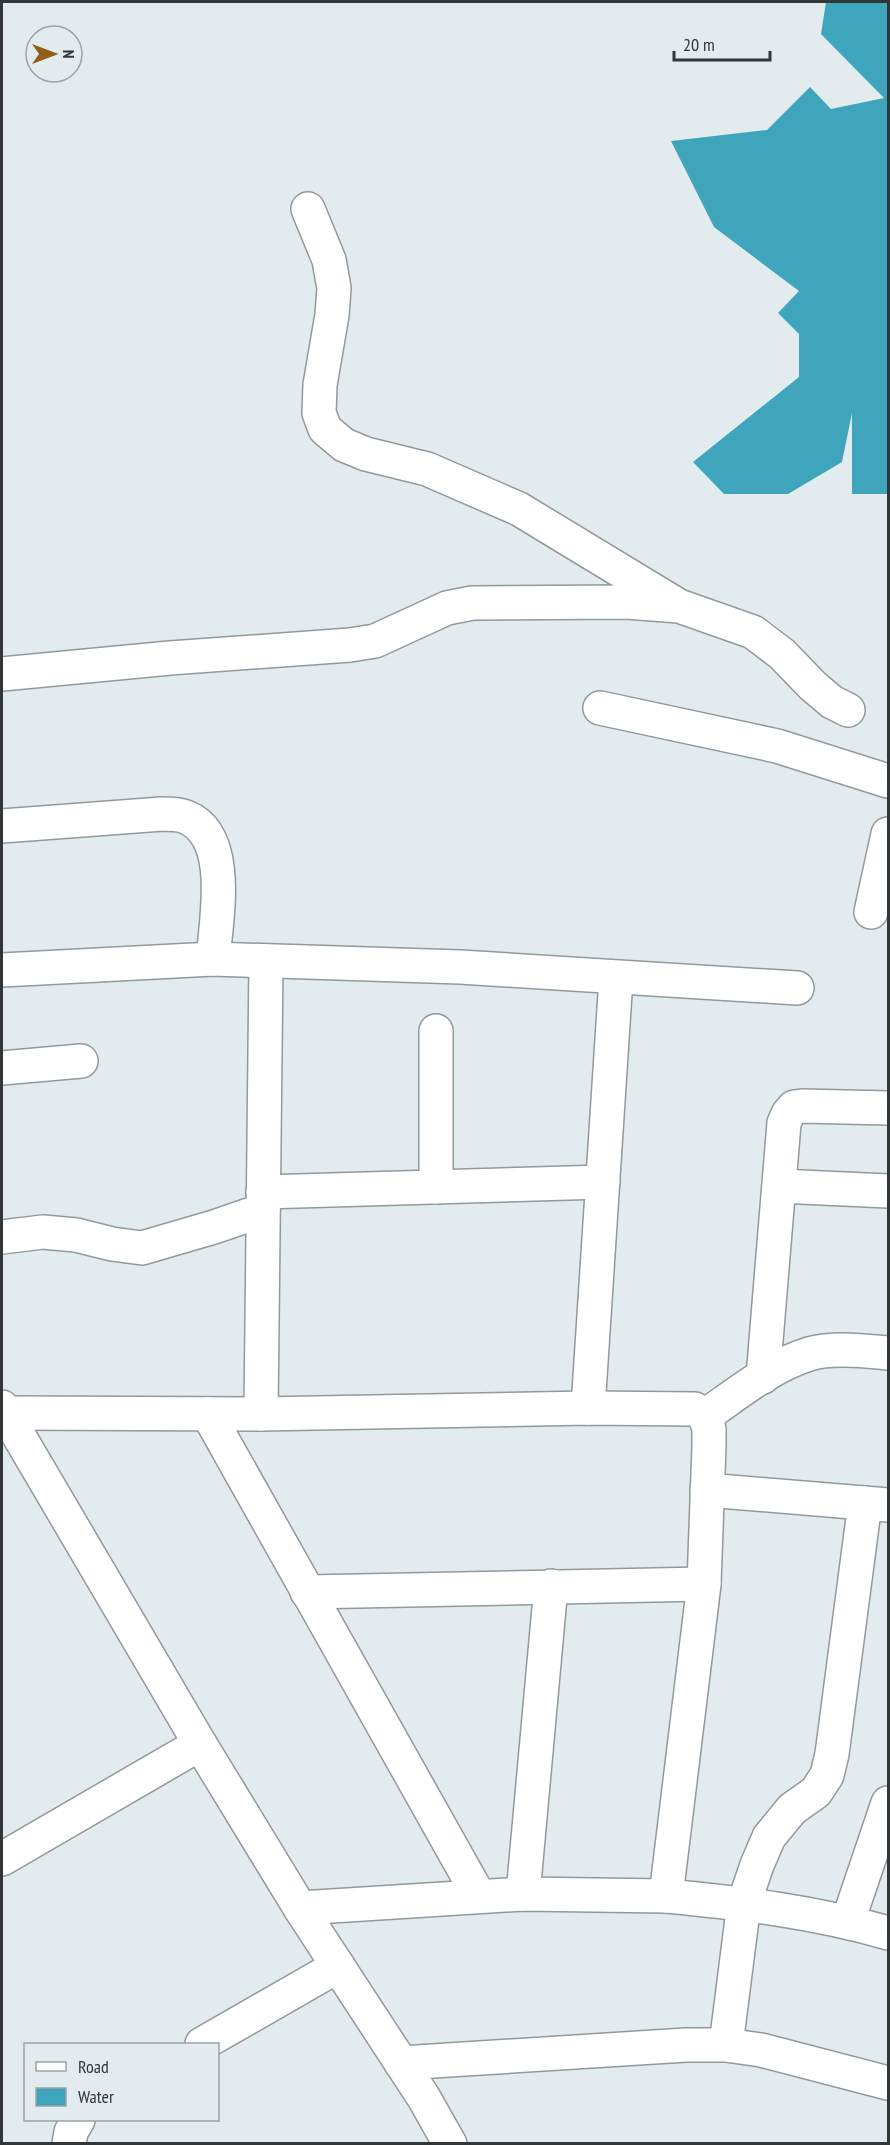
<svg xmlns="http://www.w3.org/2000/svg" width="890" height="2145" font-family="'PT Sans Narrow',sans-serif">
<style>
.water{fill:#3ea5bd}
.lines{fill:none;stroke-linecap:round;stroke-linejoin:round}
.minor-casing{stroke:#91999c;stroke-width:36}
.minor{stroke:#fff;stroke-width:33}
</style>
<rect width="100%" height="100%" fill="#e2ebee"/>
<polygon class="water" points="826,2 888,2 888,494 852,494 852,413 842,462 788,494 724,494 693,462 799,377 799,334 778,313 799,291 714,227 671,141 767,130 810,87 831,109 884,98 821,34"/>
<g class="lines">
<defs>
<g id="minor">
<polyline points="308,209 329,260 334,288 332,315 320,385 319,413 325,429 344,445 366,454 427,469 519,509 674,603"/>
<polyline points="2,674 170,658 350,645 375,641 447,608 472,603 626,602 679,606 753,632 782,654 813,686 832,702 848,710"/>
<polyline points="600,708 777,746 888,781"/>
<path d="M2,826L162,814C169,814 179,814 186,817C233,836 216,920 213,959"/>
<polyline points="871,912 888,834"/>
<polyline points="2,970 213,959 460,967 797,988"/>
<polyline points="436,1031 436,1187"/>
<polyline points="2,1068 81,1061"/>
<polyline points="779,1186 888,1191"/>
<polyline points="263,1192 603,1182"/>
<polyline points="2,1237 43,1232 76,1235 112,1244 142,1248 214,1227 263,1210"/>
<polyline points="763,1377 784,1123 788,1114 794,1107 802,1106 888,1108"/>
<polyline points="2,1407 200,1744 300,1908 424,2098 450,2144"/>
<polyline points="588,1408 616,978"/>
<polyline points="5,1413 261,1414 588,1408 695,1409 705,1416 709,1429 709,1446 704,1584 666,1896 523,1894 300,1908"/>
<polyline points="208,1414 479,1896"/>
<polyline points="261,1414 266,961"/>
<path d="M705,1416C738,1393 771,1366 809,1354C832,1347 865,1351 888,1353"/>
<polyline points="707,1490 888,1505"/>
<polyline points="307,1592 704,1584"/>
<polyline points="2,1859 200,1744"/>
<polyline points="523,1894 551,1586"/>
<path d="M666,1896C741,1903 816,1912 888,1933"/>
<polyline points="848,1921 888,1803"/>
<polyline points="202,2044 338,1966"/>
<polyline points="726,2045 744,1903 757,1865 769,1837 792,1809 816,1792 827,1775 832,1754 865,1503"/>
<polyline points="401,2063 686,2045 726,2045 761,2050 888,2083"/>
<polyline points="69,2144 71,2132 78,2120"/>
</g>
</defs>
<use href="#minor" class="minor-casing"/>
<use href="#minor" class="minor"/>
</g>
<rect width="890" height="2145" fill="none" stroke="#323637" stroke-width="6"/>
<rect x="24" y="2043" width="195" height="78" fill="#e2ebee" stroke="#9ca3a5" stroke-width="1.5"/>
<rect x="36" y="2062" width="30" height="9" fill="#ffffff" stroke="#9ca3a5" stroke-width="1.5"/>
<text x="78" y="2073" font-size="18" fill="#323637">Road</text>
<rect x="36" y="2088" width="30" height="18" fill="#3ea5bd" stroke="#9ca3a5" stroke-width="1.5"/>
<text x="78" y="2103" font-size="18" fill="#323637">Water</text>
<g transform="translate(54 54) rotate(90)"><circle r="28" fill="#e2ebee" stroke="#9ca3a5" stroke-width="1.5"/>
<path d="M0-4.5L10 22L0 15L-10 22Z" fill="#945d16"/>
<text y="-9" font-size="16" font-weight="bold" text-anchor="middle" fill="#323637">N</text>
</g>
<path d="M674 51v9h96v-9" fill="none" stroke="#323637" stroke-width="3"/>
<text x="683" y="51" font-size="18" fill="#323637" stroke="#e2ebee" stroke-width="4.5" paint-order="stroke">20 m</text>
</svg>
